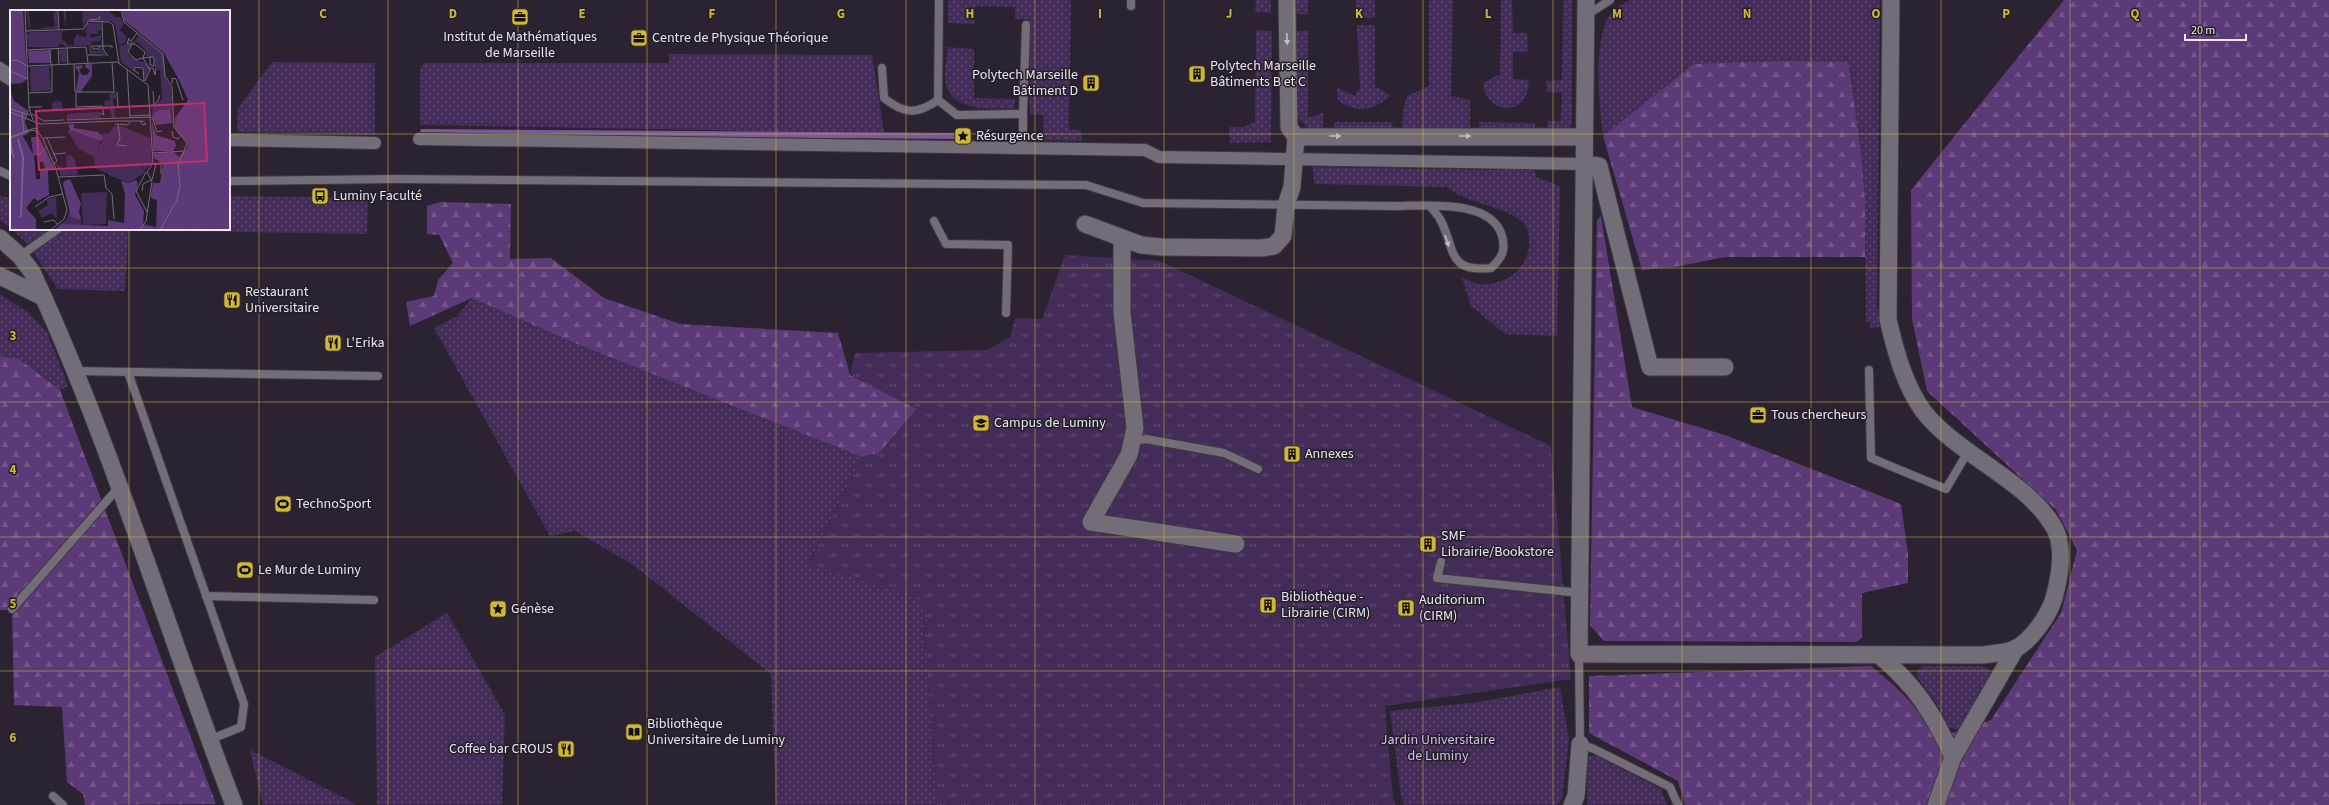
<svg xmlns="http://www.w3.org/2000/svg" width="2329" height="805" font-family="'Source Sans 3',sans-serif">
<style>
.built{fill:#2b2332;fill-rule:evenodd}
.grass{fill:url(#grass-dots)}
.forest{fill:url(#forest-firs)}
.park{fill:url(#park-tufts)}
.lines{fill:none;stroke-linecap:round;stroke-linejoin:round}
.stream{stroke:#7b5999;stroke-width:6}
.service-casing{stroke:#3d3941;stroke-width:10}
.pedestrian-casing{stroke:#3d3941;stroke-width:14}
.minor-casing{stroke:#3d3941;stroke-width:19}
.service{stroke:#736d78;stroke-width:8}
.pedestrian{stroke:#736d78;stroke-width:12}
.minor{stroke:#736d78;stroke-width:17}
.oneway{fill:#c0bcc4}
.grid{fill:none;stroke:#d1b736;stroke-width:1;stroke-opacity:0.55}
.labels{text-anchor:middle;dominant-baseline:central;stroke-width:3;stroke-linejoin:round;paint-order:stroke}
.poi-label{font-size:14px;fill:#eae7ed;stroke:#231e27;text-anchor:start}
.park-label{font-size:14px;fill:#d8bdf4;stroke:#231e27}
.inset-river{fill:none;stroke:#7b5999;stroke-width:2}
.inset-road{fill:none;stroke:#736e76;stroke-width:1}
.view{fill:#c62d6a;fill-opacity:0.15;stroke:#c62d6a;stroke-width:2}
.inset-edge{fill:none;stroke:#eae7ed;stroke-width:2}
.grid-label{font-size:13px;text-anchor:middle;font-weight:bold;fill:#d1b736;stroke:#231e27;stroke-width:3;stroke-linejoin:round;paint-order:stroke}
</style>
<defs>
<pattern id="grass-dots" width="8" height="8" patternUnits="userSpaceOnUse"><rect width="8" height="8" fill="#442c59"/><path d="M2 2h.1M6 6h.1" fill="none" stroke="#5f4b71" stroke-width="1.8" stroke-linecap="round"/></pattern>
<pattern id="forest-firs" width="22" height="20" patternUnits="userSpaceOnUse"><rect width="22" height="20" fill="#5c3a78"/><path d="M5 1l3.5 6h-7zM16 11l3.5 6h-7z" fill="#74568c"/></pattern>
<pattern id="park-tufts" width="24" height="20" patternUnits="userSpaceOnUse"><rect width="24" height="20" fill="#442c59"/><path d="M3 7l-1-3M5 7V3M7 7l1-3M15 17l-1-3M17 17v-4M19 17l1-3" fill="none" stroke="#5f4b71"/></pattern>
</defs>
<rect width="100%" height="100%" fill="#231e27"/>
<path class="built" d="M0,0H2064L1911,190L1927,391L2056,510L2077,550L2061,613L1991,720L1742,805H0ZM11,11H229V229H11Z"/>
<g class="grass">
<polygon points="948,0 1071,0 1069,125 1070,130 1081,130 1082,141 1043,140 1043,115 1030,114 1030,20 1015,19 1015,7 975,6 974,24 948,23"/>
<polygon points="1256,0 1271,0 1271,13 1255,12"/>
<rect x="1294" y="0" width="14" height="14"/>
<polygon points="1356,0 1375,0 1375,18 1356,17"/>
<polygon points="1429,0 1453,0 1451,96 1470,100 1470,131 1402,131 1403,110 1407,96 1429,86"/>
<path d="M1501,0H1512L1513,33H1527L1528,52H1513V79L1529,80C1528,85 1528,92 1526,96C1513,119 1484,106 1483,83L1500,74Z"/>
<polygon points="1563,0 1572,0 1572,123 1569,131 1547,131 1547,121 1561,121 1562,93 1547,92 1546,81 1562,80"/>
<path d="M1630,0H1880L1877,305L1880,327L1870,328V322H1866L1865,207L1861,153L1694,64L1603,136C1599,107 1592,34 1612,12C1616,7 1624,4 1630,0Z"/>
<path d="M1357,25H1375V86L1390,95C1375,111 1356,114 1338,100L1337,88L1355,96L1360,88Z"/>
<polygon points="1256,30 1272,31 1271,142 1230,143 1229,127 1244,127 1255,121"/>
<polygon points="1294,31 1308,31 1308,118 1323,113 1323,130 1309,129 1294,114"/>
<path d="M947,47L974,49V98L1015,99L1014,109C989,108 948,113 945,78C945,68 947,57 947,47Z"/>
<polygon points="669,54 872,55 884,133 420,125 420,70 424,63 669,63"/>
<polygon points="272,62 375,63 375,135 237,132 238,108"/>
<polygon points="1334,122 1392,122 1393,130 1334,131"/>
<polygon points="1479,122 1535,123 1535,132 1479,131"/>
<path d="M1313,167L1494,170L1534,167L1536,177L1560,186L1557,336L1505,334L1471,306L1462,278C1468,280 1474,283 1480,284C1505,286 1527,270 1529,245C1529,238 1529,230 1524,224C1508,206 1467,205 1447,187L1314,184Z"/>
<polygon points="0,196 11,198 11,229 0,220"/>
<polygon points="229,196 368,198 367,234 182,231 182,229 229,229"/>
<polygon points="11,229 128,229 125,291 58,289 26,242"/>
<polygon points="0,294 27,312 47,332 68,386 60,390 19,359 0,356"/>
<polygon points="472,298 577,344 862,457 808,564 922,598 937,805 776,805 771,674 632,564 575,531 550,536 434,328 457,316"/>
<polygon points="447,613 505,715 502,805 377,805 375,657"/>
<polygon points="1923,666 1982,666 1989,669 1991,675 1958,730 1949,727 1936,703 1918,678 1917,671"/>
<polygon points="1560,687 1569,740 1562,799 1557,805 1404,805 1401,797 1390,711 1479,702"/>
<polygon points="250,750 354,803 355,805 263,805"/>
<polygon points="1595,755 1661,789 1667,805 1587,805 1587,756"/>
</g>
<g class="forest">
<path d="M2064,0H2329V805H1685L1678,781L1589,733V676L1871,666C1897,687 1921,708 1934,739L1991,720L2061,613L2077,550L2056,510L1927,391L1912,319L1911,190Z"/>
<polygon points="1784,61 1848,62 1861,153 1865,200 1865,257 1725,257 1675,267 1642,270 1603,136 1694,64"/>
<polygon points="441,202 511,204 510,259 551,258 604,298 680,324 838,333 850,375 917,409 879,453 862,457 577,344 472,298 410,326 406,302 434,296 438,280 453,263 439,235 427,234 427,206"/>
<polygon points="1601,216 1632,407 1725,435 1901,504 1908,554 1908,583 1862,593 1862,638 1856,642 1604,641 1590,625 1597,220"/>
<polygon points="0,356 19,359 60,390 216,804 85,805 83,794 67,782 62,707 14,705 12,610 0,610"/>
</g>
<polygon class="park" points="1065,255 1160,261 1551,446 1571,679 1385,706 1393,798 1396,805 937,805 922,598 808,565 862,457 879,453 917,409 850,375 855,353 988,350 1010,337 1015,318 1042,319"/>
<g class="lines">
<polyline class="stream" points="423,132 963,136"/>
<defs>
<g id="service">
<polyline points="1131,6 1131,0"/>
<polyline points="1587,15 1610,0"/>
<polyline points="0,66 11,73"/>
<path d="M882,68L884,98C904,114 917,115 938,100L939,0"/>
<polyline points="938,100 957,115 1023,114 1023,148"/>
<polyline points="1023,114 1026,25"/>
<polyline points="0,171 11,176"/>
<path d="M229,181L395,179L1086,185L1143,203L1392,206C1422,206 1492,198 1502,236C1506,250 1502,258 1491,268C1446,273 1456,248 1440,219C1437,214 1433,210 1430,206"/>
<polyline points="934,221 946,244 1008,245 1006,313"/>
<polyline points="20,256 58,229"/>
<polyline points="1869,370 1871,458 1946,489 1969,450"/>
<polyline points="74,371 378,376"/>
<polyline points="128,372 244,704 241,727 209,740"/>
<polyline points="1132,441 1146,439 1224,453 1258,469"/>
<polyline points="1441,562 1437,578 1580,593"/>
<polyline points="206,596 374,600"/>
<polyline points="12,609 119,487"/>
<polyline points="1579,654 1580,744 1594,749 1670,787 1678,805"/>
<polyline points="53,796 63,805"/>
</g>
<g id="pedestrian">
<polyline points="0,73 11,80"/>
<polyline points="419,139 1145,150 1159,157 1583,164"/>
<polyline points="229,140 375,143"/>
</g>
<g id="minor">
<path d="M1586,0L1579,654L1984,655C1994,653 2008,653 2017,648C2033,638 2049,615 2054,598C2060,576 2066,544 2052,524C2024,479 1957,454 1924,412C1905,387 1895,350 1888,319L1891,0"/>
<polyline points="1296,137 1583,137"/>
<polyline points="1583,164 1599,166 1650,367 1725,367"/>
<polyline points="1085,224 1141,245 1161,247 1262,248 1274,246 1283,236 1286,205 1292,187 1296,137 1289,127 1287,0"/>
<path d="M0,238L20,256L32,272C112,444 166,628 234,805"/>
<polyline points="1122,239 1122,313 1135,428 1129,455 1091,522 1236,544"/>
<polyline points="0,276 43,297"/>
<path d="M1879,655C1916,686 1933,713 1953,757"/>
<polyline points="1572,805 1576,796 1580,744"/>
<polyline points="1936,805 1953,757 2016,648"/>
</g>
</defs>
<use href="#service" class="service-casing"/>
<use href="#pedestrian" class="pedestrian-casing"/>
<use href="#minor" class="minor-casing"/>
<use href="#service" class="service"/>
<use href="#pedestrian" class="pedestrian"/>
<use href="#minor" class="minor"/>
</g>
<defs><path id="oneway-solid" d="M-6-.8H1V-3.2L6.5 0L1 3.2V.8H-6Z"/></defs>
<g class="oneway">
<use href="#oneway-solid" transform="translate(1287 39) rotate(89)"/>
<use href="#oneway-solid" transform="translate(1335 136)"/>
<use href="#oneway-solid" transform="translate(1465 136)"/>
<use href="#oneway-solid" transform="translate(1447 241) rotate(71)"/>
</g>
<path class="grid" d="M129,0V11M259,0V805M388,0V805M518,0V805M647,0V805M776,0V805M906,0V805M1035,0V805M1164,0V805M1294,0V805M1423,0V805M1553,0V805M1682,0V805M1811,0V805M1941,0V805M2070,0V805M2200,0V805M0,134H11M229,134H2329M129,229V805M0,268H2329M0,402H2329M0,537H2329M0,671H2329"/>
<defs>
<symbol id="office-square" viewBox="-11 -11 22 22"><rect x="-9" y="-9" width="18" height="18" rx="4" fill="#d1b736" stroke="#231e27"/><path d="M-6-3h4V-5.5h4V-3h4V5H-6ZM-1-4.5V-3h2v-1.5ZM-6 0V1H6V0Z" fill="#111"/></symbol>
<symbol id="building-square" viewBox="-11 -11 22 22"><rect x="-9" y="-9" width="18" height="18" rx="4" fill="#d1b736" stroke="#231e27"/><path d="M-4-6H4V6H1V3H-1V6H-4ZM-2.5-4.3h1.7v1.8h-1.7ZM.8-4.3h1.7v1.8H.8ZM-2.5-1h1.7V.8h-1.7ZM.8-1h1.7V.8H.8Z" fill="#111"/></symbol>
<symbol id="sight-square" viewBox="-11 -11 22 22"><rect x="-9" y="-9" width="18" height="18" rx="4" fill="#d1b736" stroke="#231e27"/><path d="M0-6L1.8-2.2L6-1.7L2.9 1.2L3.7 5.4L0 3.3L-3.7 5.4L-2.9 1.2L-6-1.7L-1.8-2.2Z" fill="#111"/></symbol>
<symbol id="bus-square" viewBox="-11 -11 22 22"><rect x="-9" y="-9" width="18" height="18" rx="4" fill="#d1b736" stroke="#231e27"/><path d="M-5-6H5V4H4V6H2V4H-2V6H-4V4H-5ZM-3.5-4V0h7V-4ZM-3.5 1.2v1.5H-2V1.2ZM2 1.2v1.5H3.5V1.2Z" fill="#111"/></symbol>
<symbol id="restaurant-square" viewBox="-11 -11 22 22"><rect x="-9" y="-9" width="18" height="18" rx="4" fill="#d1b736" stroke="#231e27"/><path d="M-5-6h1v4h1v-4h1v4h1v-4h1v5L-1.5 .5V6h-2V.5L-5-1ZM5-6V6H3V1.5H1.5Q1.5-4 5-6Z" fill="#111"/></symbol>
<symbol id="university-square" viewBox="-11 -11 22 22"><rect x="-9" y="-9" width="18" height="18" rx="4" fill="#d1b736" stroke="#231e27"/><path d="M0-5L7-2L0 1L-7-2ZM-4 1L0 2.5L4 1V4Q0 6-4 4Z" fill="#111"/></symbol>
<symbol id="stadium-square" viewBox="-11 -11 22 22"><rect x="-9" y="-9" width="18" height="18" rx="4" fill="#d1b736" stroke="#231e27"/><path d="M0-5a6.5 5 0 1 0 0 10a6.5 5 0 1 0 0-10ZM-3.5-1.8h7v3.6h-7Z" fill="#111"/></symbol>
<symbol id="library-square" viewBox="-11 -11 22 22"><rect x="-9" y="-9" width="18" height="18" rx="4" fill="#d1b736" stroke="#231e27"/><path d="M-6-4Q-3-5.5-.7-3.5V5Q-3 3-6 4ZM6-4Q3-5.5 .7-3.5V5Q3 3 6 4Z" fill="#111"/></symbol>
</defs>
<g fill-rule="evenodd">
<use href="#office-square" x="510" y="7" width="20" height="20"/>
<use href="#office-square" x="629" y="28" width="20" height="20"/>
<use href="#building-square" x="1187" y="64" width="20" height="20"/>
<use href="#building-square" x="1081" y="73" width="20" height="20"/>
<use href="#sight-square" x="953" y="126" width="20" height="20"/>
<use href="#bus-square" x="310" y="186" width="20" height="20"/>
<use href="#restaurant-square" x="222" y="290" width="20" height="20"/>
<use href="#restaurant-square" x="323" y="333" width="20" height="20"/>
<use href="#office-square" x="1748" y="405" width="20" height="20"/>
<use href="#university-square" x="971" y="413" width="20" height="20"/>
<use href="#building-square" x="1282" y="444" width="20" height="20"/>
<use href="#stadium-square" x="273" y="494" width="20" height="20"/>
<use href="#building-square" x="1418" y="534" width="20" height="20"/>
<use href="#stadium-square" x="235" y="560" width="20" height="20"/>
<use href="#building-square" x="1258" y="595" width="20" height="20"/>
<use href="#building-square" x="1396" y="598" width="20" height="20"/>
<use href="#sight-square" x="488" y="599" width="20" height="20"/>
<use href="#library-square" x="624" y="722" width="20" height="20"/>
<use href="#restaurant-square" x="556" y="739" width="20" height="20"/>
</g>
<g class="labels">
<g class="poi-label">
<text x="520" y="37" text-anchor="middle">Institut de Mathématiques<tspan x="520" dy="16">de Marseille</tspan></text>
<text x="652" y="38">Centre de Physique Théorique</text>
<text x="1210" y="66">Polytech Marseille<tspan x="1210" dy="16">Bâtiments B et C</tspan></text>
<text x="1078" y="75" text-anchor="end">Polytech Marseille<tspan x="1078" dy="16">Bâtiment D</tspan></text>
<text x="976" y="136">Résurgence</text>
<text x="333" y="196">Luminy Faculté</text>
<text x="245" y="292">Restaurant<tspan x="245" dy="16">Universitaire</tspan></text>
<text x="346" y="343">L'Erika</text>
<text x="1771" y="415">Tous chercheurs</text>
<text x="994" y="423">Campus de Luminy</text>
<text x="1305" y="454">Annexes</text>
<text x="296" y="504">TechnoSport</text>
<text x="1441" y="536">SMF<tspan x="1441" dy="16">Librairie/Bookstore</tspan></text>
<text x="258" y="570">Le Mur de Luminy</text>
<text x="1281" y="597">Bibliothèque -<tspan x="1281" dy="16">Librairie (CIRM)</tspan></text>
<text x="1419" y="600">Auditorium<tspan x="1419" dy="16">(CIRM)</tspan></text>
<text x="511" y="609">Génèse</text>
<text x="647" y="724">Bibliothèque<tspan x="647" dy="16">Universitaire de Luminy</tspan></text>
<text x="553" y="749" text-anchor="end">Coffee bar CROUS</text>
</g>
<g class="park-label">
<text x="1438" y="740">Jardin Universitaire<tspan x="1438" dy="16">de Luminy</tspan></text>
</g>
</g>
<g transform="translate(10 10)">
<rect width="220" height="220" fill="#231e27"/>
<path d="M16,0H19L20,19H27L45,16L43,4L45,0H56V19L53,1H47L48,19L19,20ZM72,0H98L105,7H110L114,14L110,20L117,27L115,33L109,35L105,15L101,11H76L73,18ZM90,12L92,20L86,22L92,24H80L81,28L91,25V31L81,32L82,41H88L90,37L97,46H92V43L80,44L78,35L56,37L51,33L47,37H18L17,25L20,22L55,21L52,22V34L53,29L58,35H64V29L68,23L69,26L76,27L77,23L73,22L76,21L77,13ZM127,24L152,43L154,50L155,67L161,78L163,118L160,99L149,100L142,105L143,96L152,89L150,60L145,59L144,47L136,46V41L127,32L119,34L117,32L124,31L128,27ZM116,34L121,35L117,43L126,50L136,53L139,59L134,71V57L125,56L124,61L128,65L111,52L109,36ZM56,39L57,52L51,53L49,40ZM106,82V88L103,89L105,108H102L99,98L95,100L94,91L100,90L99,83ZM41.5 96a5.5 5.5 0 1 1 11 0a5.5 5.5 0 1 1-11 0ZM89,102L91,108L57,109V104ZM61,121L90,131L87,139L95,141L98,164L85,158L84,147L68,138L59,123ZM61,144L65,151L68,165L51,166L47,155L57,160L56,147ZM141,145L142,153L134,161L129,147ZM46,187L47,210L42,203L32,208L28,201L38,195L36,189ZM59,200L61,207L71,210L72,216L51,214L57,209Z" fill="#442c59"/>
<path d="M0,0H13L17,69L12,73L0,74L2,86L4,91L19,101L15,112L19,123L13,126L23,144L21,127H29L45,159L35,158L33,152H30L29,145L24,146L26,169H30V161L38,160V164L39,185L28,191L24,188L16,198L26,209V218L29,220H0ZM112,0H220V220H44L51,214L98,216V210L114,213L115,183L111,171L119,173L126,170L128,173L125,185L134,201L133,214L146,217L147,190L141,188V183L143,173H150L153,154L144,148L143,144L164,142L169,147L177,138L178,133L167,122L165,117V108L178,90L170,72L154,43L114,10ZM40,40L41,53H19L18,41ZM76,54H82V66L70,83L66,81L69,63L65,56L72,55L73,57L69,60L72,65H77L80,60L75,57ZM160,99L162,113L146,115L142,105L149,100ZM142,111L146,125L165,131L166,136L163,141H143ZM64,114V118L88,122L94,128L90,131L62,121L57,123L60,119L58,115ZM60,169L71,194L69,201L71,210L61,207L53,174L54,171Z" fill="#5c3a78"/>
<path d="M39,56L41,80L21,82L20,57ZM104,116H111L140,128L142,145L129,147L134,163L119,173L98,165L95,141L87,139L94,128L89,124L99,123Z" fill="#442c59"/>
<path d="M97,182L96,214L73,215L71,183Z" fill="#442c59"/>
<path class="inset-river" d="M8,129L13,147L11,207"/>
<path class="inset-road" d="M15,0L19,98L23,110M111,0L114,12L153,44L155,66L162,77L164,117L177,133L174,141L143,143M48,1L49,20M79,10L89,9L90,6M92,12L93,39L98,46M16,21L74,19L78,11L99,12L103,15L109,53M119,28L117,34H125L135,42L133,48L140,60L135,71M118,29L121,31L127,23M122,34L118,42L126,50L133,48L140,47H143L144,48V56L140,55V47M90,36L88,39H83L82,36H102V38M48,38L49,54M57,38L58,54M40,39L41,55M17,40L76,37L78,53M78,45H92M0,51L7,50L17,56M64,54L65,82H104L102,52M18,56L107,52L138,75L143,153L137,162L142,171L136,211L130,220M139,58H143L145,65L146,59M117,59L120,108M0,61L18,69M129,64L124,60L125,57L133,58L134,71M162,74V68L166,69L173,90M143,81L144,94M107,82L108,98M19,83L42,82V55M66,83V97L92,96L94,105L90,103M19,97H32M141,97L148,91L150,85M0,99L20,105M0,102L30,114L105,111H133L136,114L133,115L130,111M12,102L14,122M22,104L34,111L54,110M120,106L141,105M142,107L147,122L152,121M57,110L141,107M105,114L118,115L120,112M108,114L110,128L107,135L117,136M0,115L2,144M162,121L163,127L168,129L170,127M0,127L25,118L33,129L46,159L57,200L54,209L41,220M0,128L22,120L29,122M33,128L55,127M37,128L47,151L44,154M0,131L4,148M43,144L56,143M29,145L37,136M33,159H46M136,162L126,181L137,202M49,167L94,165L96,178L102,184L104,209M142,170L146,154H151V164M132,181L133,174L141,170M25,197L39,187L53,184M34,212L44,210L48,215M150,220L167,190L170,175L168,154L174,141"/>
<path class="view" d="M194,93L197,151L29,160L26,101Z"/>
<rect width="220" height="220" class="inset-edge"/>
</g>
<g class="grid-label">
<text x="323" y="18">C</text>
<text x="453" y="18">D</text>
<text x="582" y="18">E</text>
<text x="712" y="18">F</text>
<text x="841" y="18">G</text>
<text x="970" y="18">H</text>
<text x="1100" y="18">I</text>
<text x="1229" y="18">J</text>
<text x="1359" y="18">K</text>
<text x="1488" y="18">L</text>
<text x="1617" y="18">M</text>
<text x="1747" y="18">N</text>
<text x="1876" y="18">O</text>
<text x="2006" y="18">P</text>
<text x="2135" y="18">Q</text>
<text x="13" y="340">3</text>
<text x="13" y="474">4</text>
<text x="13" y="608">5</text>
<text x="13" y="742">6</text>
</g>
<path d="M2185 34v6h61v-6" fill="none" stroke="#eae7ed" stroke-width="2"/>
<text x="2191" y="34" font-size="12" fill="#eae7ed" stroke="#231e27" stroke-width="3" paint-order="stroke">20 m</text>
</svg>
